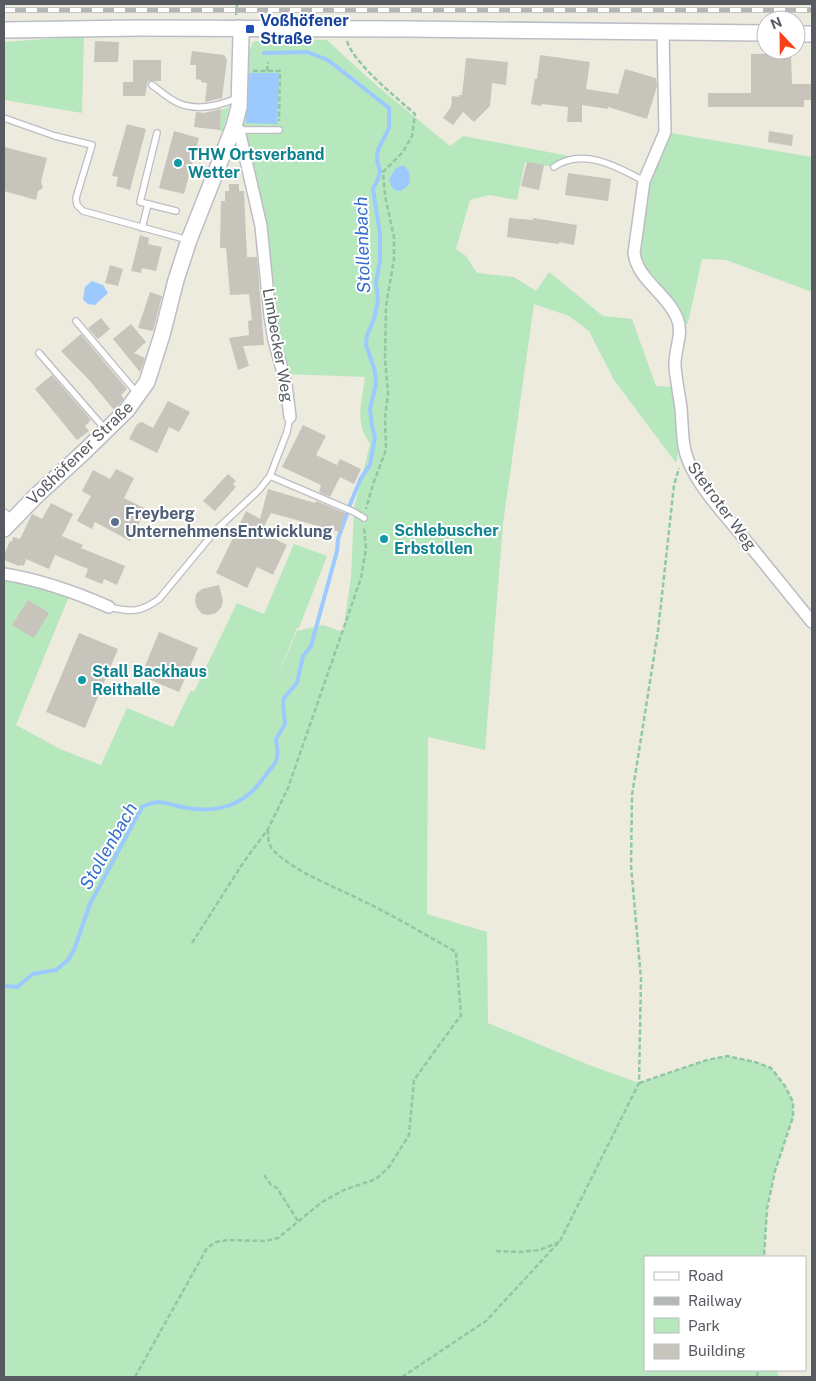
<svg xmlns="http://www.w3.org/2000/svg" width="816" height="1381" font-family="'Public Sans',sans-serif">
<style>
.green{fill:#b7e7bc}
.water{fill:#9ccaff}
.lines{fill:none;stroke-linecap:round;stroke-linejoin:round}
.stream{stroke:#9ccaff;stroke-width:4}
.building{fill:#c7c4bb}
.lane-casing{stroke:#bcbdc4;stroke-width:8}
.street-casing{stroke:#bcbdc4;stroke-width:14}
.secondary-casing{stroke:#bbbec6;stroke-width:18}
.path{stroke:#90c8a6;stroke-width:2.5;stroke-dasharray:5 2.5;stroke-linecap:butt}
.lane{stroke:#fff;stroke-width:5.5}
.street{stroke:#fff;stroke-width:11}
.secondary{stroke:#fff;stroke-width:15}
.rail-casing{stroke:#b5b6b6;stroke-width:5.5}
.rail{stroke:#fff;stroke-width:4;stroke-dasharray:11;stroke-linecap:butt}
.transit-dot{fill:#1a4fb4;stroke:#fff;stroke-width:2}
.culture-dot{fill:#0f9aa8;stroke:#fff;stroke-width:2}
.service-dot{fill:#5c6f8a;stroke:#fff;stroke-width:2}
.labels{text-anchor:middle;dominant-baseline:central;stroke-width:4;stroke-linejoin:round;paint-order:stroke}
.transit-label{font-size:16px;font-weight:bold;fill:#164399;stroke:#fff;text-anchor:start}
.culture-label{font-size:16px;font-weight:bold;fill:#0d838f;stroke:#fff;text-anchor:start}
.street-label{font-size:16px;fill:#575b61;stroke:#fff}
.service-label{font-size:16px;font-weight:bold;fill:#4e5e75;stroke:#fff;text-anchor:start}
.water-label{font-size:18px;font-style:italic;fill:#346fcc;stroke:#fff}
</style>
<rect width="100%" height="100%" fill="#edebde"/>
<g class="green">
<polygon points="84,36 82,113 4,100 4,42"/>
<path d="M266,39L327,40L376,85L450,146L463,136L580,158L554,167L525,162L517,200L489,195L470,200L456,249L466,256L477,273L514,277L536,291L549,272L603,316L632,319L656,386L674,387L680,445L676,463L614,380L589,331L569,316L534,304L503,524L485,750L428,737L427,914L487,932L488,1023L589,1065L639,1083L707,1060L727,1056L755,1062L771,1068L785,1086L793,1102V1117L775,1171L767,1209L764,1257H645V1370H777L779,1377H4V578L70,594L16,725L60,749L101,765L127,708L173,727L191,690L194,692L237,603L264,614L294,544L327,556L299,628H297L274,684L297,631L323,625L343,632L351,577L354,508L370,444C354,421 362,403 365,377L287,374L275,335L265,231L242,123L245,117L247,56L253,42Z"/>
<polygon points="229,107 223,131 220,131 221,110"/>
<polygon points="665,132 812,157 812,292 726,260 702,259 688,323 683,326 638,261 644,181"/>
</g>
<g class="water">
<polygon points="247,73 279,73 277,124 246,123"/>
<path d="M400,166H404L409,171L410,183C401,194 393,194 389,180L395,169Z"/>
<polygon points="92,281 103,285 108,293 95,305 88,304 83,300 85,287"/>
</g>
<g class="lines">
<path class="stream" d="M4,986L17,987L33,974L56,970L68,960L74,950L90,904L142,807C160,797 169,805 187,808C218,813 243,806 262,780C276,761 280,763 276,739L285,724L283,705L284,698L297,683L303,656L311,646L337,551L338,539L351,502L361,478L370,465L375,437L372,426L370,409L376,384L375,371L366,345L367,335L374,319L378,301L376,282L380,261V234L373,189L378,179L380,171L377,160L378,150L389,128V108L328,60L307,52L264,53"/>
</g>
<g class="building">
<polygon points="95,41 119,42 118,62 94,62"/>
<polygon points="192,51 224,55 227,60 222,98 205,102 207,83 201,82 201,80 196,79 196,65 190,65"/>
<polygon points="791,53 792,84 812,84 812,100 804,100 804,107 708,107 708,93 751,93 751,54"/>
<polygon points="540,55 590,62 586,89 618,94 625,69 656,78 657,86 647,119 608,107 608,109 582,105 582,122 567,122 568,107 542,104 541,106 531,104 535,79 537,79"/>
<polygon points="466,58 508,62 506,85 492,83 490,106 474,122 463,112 453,125 443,118 451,107 452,96 459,97 459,95 462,95"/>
<polygon points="133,60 161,60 161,81 148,81 145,96 123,96 123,82 133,82"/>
<polygon points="221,109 220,130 194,127 196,112 204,113"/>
<polygon points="127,124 146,129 130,190 116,186 118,177 112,176"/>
<polygon points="174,131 199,138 184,194 159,188"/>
<polygon points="769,131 793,135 792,146 768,142"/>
<polygon points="4,147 47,158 41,182 43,188 38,191 36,200 4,191"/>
<polygon points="527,162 544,165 539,190 521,186"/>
<polygon points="568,173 611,179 608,201 565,195"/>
<polygon points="229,184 239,184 239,191 244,191 247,257 257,257 264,345 243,346 249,366 238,370 229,338 249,335 248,321 252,320 249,294 230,295 226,248 220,248 221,201 225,201 225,191 229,191"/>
<polygon points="509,218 533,220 533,218 577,225 574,245 559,242 559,244 507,237"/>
<polygon points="140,235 149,238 148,244 162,247 156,271 142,268 141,273 131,271"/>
<polygon points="110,265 123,269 118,286 105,283"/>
<polygon points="150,292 162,296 153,331 138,328"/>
<polygon points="101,318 110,329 98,339 88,328"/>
<polygon points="131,324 146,342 134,353 145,358 140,372 113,339"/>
<polygon points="81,334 127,389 121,395 124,399 114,410 90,381 61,351"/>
<polygon points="52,375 91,420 85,426 89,431 77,440 35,389"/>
<polygon points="168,401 190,412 179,432 169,427 157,453 129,439 137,424 142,422 153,428"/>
<polygon points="303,425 326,436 316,455 337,465 340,459 361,469 354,484 340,477 330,497 319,492 321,485 282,467"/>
<polygon points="116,469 134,478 124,498 146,509 130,541 95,522 92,529 77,521 91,496 82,491 93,470 110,479"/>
<polygon points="228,474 236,481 233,484 236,487 215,511 203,501"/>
<polygon points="268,489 315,503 316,501 345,513 340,532 271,513 261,532 287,545 273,575 257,567 247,588 216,573 246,511 260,519"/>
<polygon points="51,503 73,514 62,536 83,545 81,548 125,566 117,585 104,579 102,584 85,577 88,569 55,555 49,569 26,559 24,566 20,565 19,566 4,560 4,555 10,541 12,542 13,537 20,539 32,514 42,519"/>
<polygon points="219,585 223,601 221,608 216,613 209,615 202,614 197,608 195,601 196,594 202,589"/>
<polygon points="28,600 49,613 34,638 12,625"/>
<polygon points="159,632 198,648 179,692 141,676"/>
<polygon points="79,633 118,649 85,728 46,712"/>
</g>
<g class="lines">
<defs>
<g id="lane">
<path d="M152,85C160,91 169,99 178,103C197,111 219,106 237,98"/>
<polyline points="4,118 55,136 92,145 76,198 77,205 83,211 188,240"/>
<polyline points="239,130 279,130"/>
<path d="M554,167C583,147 618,167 644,181"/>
<polyline points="148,204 140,202 157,133"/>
<polyline points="142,228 148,204 176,211"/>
<polyline points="76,321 137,393"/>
<polyline points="39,353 106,430"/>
<polyline points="270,476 354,512 364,518"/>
<polyline points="4,512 13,519"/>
<path d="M109,607C131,612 140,613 159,599L216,530L259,490L270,476L287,432L290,417"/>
</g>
<g id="street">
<path d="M663,32L665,132L644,181L634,253C638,281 667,293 677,318C684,334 674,350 675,366C676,380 679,394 681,408C682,420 682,433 684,446C689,478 723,512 743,537C766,565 789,594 812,622"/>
<polyline points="234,126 239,130 261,226 270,316 274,340 286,384 290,417"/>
<path d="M4,574C41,580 75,592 109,607"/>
</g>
<g id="secondary">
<polyline points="4,30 138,28 407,29 766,33"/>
<polyline points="796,34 812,34"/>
<polyline points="4,529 36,496 84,452 127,410 147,382 162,335 176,280 189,240 234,126 239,107 241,36 239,28"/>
</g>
</defs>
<use href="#lane" class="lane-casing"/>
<use href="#street" class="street-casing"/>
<use href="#secondary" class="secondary-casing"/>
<g class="path">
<polyline points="236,15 237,4"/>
<path d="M347,41C354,64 396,97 415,114L412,136L403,152L383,172L385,196L394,237V259L386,306L385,359L388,393L385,418L386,450L373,484L366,509"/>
<polyline points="253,71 280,71 279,121"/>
<polyline points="267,71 268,62"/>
<polyline points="192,943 243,863 268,829 288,788 361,578 366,549 364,527"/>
<polyline points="639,1083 707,1060 727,1056 755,1062 771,1068 785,1086 793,1102 793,1117 775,1171 767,1209 764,1257"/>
<polyline points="264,1175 271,1185 277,1188 298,1221"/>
<polyline points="496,1251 519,1252 540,1250 559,1242"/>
<path d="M135,1377L207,1248L216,1242L228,1240L265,1241L278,1238L322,1202L344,1190L376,1179L389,1167L409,1135L414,1080L461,1015L456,952C426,935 396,917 365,902C338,888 296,873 274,851C268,845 268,838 268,830"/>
<polyline points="402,1377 486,1321 560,1241 639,1083 641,979 631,866 632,795 658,631 674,485 679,468"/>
<polyline points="757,1377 758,1370"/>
</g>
<use href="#lane" class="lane"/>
<use href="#street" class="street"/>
<use href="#secondary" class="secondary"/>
<defs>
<polyline id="rail" points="4,10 812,10"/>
</defs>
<use href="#rail" class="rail-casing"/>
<use href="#rail" class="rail"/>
</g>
<rect class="transit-dot" x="245" y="24" width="10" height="10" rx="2.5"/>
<g class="culture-dot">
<circle cx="178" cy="163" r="5"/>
<circle cx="384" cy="539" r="5"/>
<circle cx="82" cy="680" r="5"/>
</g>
<circle class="service-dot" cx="115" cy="522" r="5"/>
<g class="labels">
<g class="transit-label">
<text x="260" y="20">Voßhöfener<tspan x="260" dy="18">Straße</tspan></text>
</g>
<g class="culture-label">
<text x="188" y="154">THW Ortsverband<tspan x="188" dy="18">Wetter</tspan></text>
<text x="394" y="530">Schlebuscher<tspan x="394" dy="18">Erbstollen</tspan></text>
<text x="92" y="671">Stall Backhaus<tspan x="92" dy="18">Reithalle</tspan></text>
</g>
<g class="street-label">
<text transform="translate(278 345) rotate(80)">Limbecker Weg</text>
<text transform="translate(80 453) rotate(-44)">Voßhöfener Straße</text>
<text transform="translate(722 506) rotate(54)">Stetroter Weg</text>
</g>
<g class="service-label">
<text x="125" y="513">Freyberg<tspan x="125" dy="18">UnternehmensEntwicklung</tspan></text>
</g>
<g class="water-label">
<text transform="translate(362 245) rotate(-92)">Stollenbach</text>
<text transform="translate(108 846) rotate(-60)">Stollenbach</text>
</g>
</g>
<rect width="816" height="1381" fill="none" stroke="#575b61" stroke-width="10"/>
<rect x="644" y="1256" width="162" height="115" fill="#ffffff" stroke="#bcbdc0"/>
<rect x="654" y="1272" width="25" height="8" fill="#ffffff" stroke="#bcbdc0"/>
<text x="688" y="1281" font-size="15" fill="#575b61">Road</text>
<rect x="654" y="1297" width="25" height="8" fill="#b5b6b6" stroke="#bcbdc0"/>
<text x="688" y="1306" font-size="15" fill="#575b61">Railway</text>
<rect x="654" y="1318" width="25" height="15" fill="#b7e7bc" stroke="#bcbdc0"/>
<text x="688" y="1331" font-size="15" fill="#575b61">Park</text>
<rect x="654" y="1344" width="25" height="15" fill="#c7c4bb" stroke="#bcbdc0"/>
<text x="688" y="1356" font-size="15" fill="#575b61">Building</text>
<g transform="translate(781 35) rotate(338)"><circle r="24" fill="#ffffff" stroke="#bcbdc0"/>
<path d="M0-4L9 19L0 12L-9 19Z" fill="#f94018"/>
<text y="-8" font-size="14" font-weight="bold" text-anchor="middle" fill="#575b61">N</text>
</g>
</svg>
